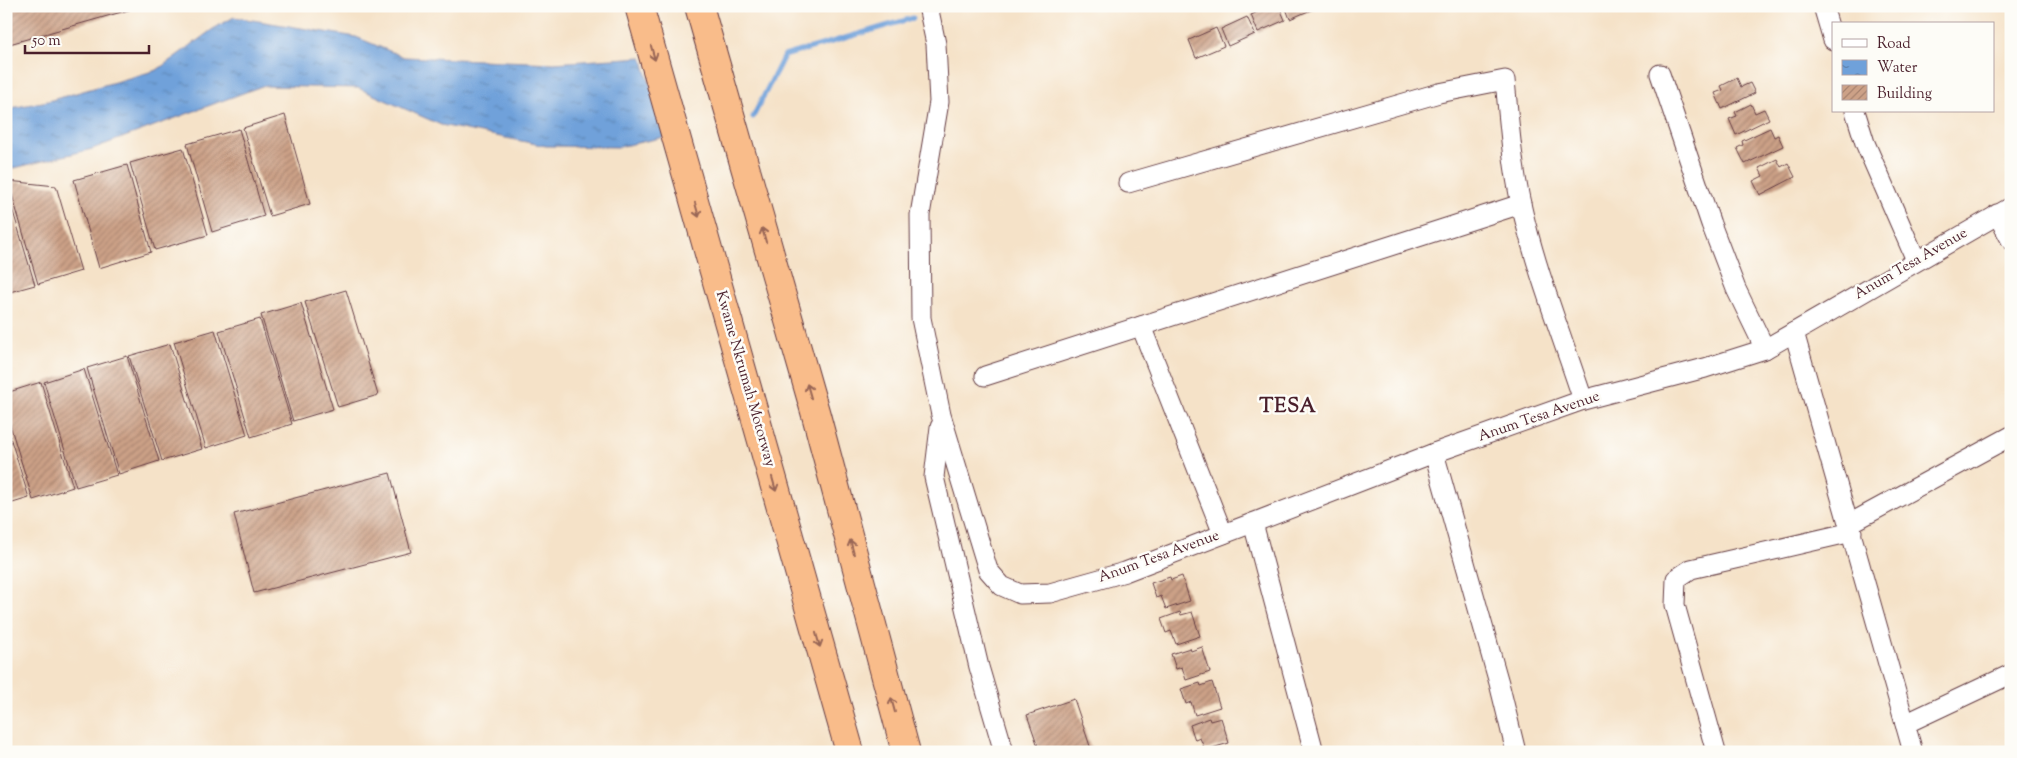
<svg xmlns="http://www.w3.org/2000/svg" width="2017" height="758" font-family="'Sorts Mill Goudy',serif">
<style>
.water{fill:url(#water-ripples);stroke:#5c6082}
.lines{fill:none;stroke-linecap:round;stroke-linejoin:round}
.stream{stroke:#6fa1da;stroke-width:5}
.building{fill:url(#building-hatch)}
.street-casing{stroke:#643c43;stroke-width:21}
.highway-casing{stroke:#643c43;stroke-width:30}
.street{stroke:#fff;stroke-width:19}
.highway{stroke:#f9bc8a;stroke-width:28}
.oneway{stroke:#996656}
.labels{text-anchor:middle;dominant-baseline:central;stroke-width:5;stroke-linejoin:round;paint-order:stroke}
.street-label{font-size:15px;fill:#4a1f2b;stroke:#fdfcf7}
.district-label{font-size:20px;font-weight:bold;letter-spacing:1px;fill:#4a1f2b;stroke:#fdfcf7}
</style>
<defs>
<pattern id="water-ripples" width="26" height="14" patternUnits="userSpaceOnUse" patternTransform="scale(1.25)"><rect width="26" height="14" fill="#6fa1da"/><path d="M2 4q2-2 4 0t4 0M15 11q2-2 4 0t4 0" fill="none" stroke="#5d83b1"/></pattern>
<pattern id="building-hatch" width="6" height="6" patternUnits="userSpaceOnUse" patternTransform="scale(1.25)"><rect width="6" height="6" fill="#cca187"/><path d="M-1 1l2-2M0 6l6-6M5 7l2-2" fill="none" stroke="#a8836f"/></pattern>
</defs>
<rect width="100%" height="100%" fill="#fdfcf7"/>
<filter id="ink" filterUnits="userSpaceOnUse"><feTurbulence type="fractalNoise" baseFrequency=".02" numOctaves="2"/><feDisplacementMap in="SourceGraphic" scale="10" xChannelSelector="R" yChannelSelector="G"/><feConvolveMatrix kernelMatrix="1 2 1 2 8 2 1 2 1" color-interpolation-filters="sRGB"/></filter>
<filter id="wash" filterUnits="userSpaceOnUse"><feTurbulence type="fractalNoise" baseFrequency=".0096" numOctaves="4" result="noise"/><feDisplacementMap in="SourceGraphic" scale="20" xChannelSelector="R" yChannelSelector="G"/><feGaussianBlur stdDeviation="1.12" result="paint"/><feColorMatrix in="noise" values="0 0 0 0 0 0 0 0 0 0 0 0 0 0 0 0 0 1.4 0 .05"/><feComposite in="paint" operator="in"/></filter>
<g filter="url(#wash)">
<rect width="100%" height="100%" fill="#f5e2c8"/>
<polygon class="water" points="234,17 356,37 404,57 554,63 642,57 665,137 618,147 546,146 441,125 358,88 262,86 92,149 6,170 6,109 48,101 157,70 213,29"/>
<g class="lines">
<polyline class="stream" points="753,117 784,56 913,18"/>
</g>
<g id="blocks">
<g class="building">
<polygon points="6,6 139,6 139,7 6,45"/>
<polygon points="1271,6 1279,6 1285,20 1258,32 1251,15"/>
<polygon points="1285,6 1320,6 1290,19"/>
<polygon points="1247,17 1255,34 1228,46 1221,29"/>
<polygon points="1216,28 1224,46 1196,58 1189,40"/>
<polygon points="1737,78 1741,87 1750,83 1755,93 1722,109 1715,93 1723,90 1721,86"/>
<polygon points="1751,104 1755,113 1764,109 1769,119 1736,135 1729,119 1737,116 1735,112"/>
<polygon points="285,115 310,204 270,216 243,128"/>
<polygon points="1770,128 1774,137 1778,135 1783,146 1745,164 1737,148 1743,145 1742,141"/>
<polygon points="239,129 264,216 212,232 187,144"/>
<polygon points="183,148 208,235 155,250 130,163"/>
<polygon points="1777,159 1781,167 1788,163 1795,177 1760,195 1753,181 1763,176 1759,168"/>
<polygon points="127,165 151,252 99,268 74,180"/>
<polygon points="8,181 56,186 81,271 38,284"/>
<polygon points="6,188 35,285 6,293"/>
<polygon points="346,290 378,395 338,407 305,302"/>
<polygon points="301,303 333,409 293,421 261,315"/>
<polygon points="260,319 292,424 251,437 219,331"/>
<polygon points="215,330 247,435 206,448 174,342"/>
<polygon points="170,344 202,449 162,461 129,356"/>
<polygon points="127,356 159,461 119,474 87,368"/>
<polygon points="84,369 117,475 76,487 44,382"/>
<polygon points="41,382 73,487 33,500 6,412 6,393"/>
<polygon points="6,424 29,498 6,505"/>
<polygon points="390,473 411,552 254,593 234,514"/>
<polygon points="1182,576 1190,601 1166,609 1161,596 1156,598 1151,583 1170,577 1171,580"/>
<polygon points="1180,612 1181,615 1192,612 1200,636 1176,644 1171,631 1166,633 1161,619"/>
<polygon points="1202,647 1210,672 1186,680 1182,667 1176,669 1171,654 1190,648 1191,651"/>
<polygon points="1212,682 1220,707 1195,715 1191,702 1186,704 1181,689 1200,683 1201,686"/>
<polygon points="1074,699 1092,752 1040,752 1027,715"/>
<polygon points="1209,718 1210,721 1221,718 1229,743 1205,750 1200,738 1195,740 1190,725"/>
</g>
</g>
</g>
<g filter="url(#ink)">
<use href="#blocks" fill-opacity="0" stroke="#643c43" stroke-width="1"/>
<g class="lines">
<defs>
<g id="street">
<polyline points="928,6 936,44 939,102 920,215 921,318 941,415 988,570 1002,586 1020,594 1050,593 1125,572 1434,453 1583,400 1705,368 1765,349 2011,207"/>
<polyline points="1823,6 1833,40"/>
<polyline points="1660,74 1711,224 1736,289 1765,349"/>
<polyline points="1855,111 1865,143 1916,260"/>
<path d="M1128,183L1439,93L1505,80C1509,121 1512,163 1521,204C1536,271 1562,336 1583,400"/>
<polyline points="1997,214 2011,240"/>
<polyline points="1141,326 1223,534"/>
<polyline points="1794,332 1913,752"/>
<polyline points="985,376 1521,204"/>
<polyline points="940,427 934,477 979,667 1004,752"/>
<polyline points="1434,453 1499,683 1516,752"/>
<polyline points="1253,523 1314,752"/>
<polyline points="1849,524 2011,436"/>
<polyline points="1905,724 2011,674"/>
<polyline points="1716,752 1675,605 1676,579 1691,569 1852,532"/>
</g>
<g id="highway">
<polyline points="639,6 850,752"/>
<polyline points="699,6 816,415 906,752"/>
</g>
</defs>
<use href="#street" class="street-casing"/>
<use href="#highway" class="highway-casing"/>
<use href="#street" class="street"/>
<use href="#highway" class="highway"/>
</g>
<defs><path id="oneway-shaft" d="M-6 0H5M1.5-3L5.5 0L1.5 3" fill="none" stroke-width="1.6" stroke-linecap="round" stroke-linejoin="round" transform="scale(1.25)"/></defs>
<g class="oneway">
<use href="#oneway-shaft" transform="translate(653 53) rotate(74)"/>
<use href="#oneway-shaft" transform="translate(697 210) rotate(74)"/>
<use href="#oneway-shaft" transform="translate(764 235) rotate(-106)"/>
<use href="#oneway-shaft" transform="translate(809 391) rotate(-106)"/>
<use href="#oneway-shaft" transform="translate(774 484) rotate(74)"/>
<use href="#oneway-shaft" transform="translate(852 547) rotate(-105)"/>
<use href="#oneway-shaft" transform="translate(818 640) rotate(74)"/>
<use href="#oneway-shaft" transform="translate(893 705) rotate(-105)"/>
</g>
</g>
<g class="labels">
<g class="street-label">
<text transform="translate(1911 264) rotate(-30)">Anum Tesa Avenue</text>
<text transform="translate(745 379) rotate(74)">Kwame Nkrumah Motorway</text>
<text transform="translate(1539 417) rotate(-19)">Anum Tesa Avenue</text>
<text transform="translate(1159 557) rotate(-20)">Anum Tesa Avenue</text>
</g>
<g class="district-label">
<text x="1288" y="407">TESA</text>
</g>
</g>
<rect width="2017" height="758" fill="none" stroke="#fdfcf7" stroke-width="25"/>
<rect x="1832" y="22" width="162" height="90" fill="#fdfcf7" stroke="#b5a4a5"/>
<rect x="1842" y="39" width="25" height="8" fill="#ffffff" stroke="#b5a4a5"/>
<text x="1877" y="48" font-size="15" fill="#4a1f2b">Road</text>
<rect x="1842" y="60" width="25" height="15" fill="url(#water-ripples)" stroke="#b5a4a5"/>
<text x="1877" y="72" font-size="15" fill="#4a1f2b">Water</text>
<rect x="1842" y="85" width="25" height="15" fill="url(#building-hatch)" stroke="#b5a4a5"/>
<text x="1877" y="98" font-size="15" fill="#4a1f2b">Building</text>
<path d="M25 45v8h124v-8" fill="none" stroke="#4a1f2b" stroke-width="2.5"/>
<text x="32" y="45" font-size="15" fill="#4a1f2b" stroke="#fdfcf7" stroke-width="4" paint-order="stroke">50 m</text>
</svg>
